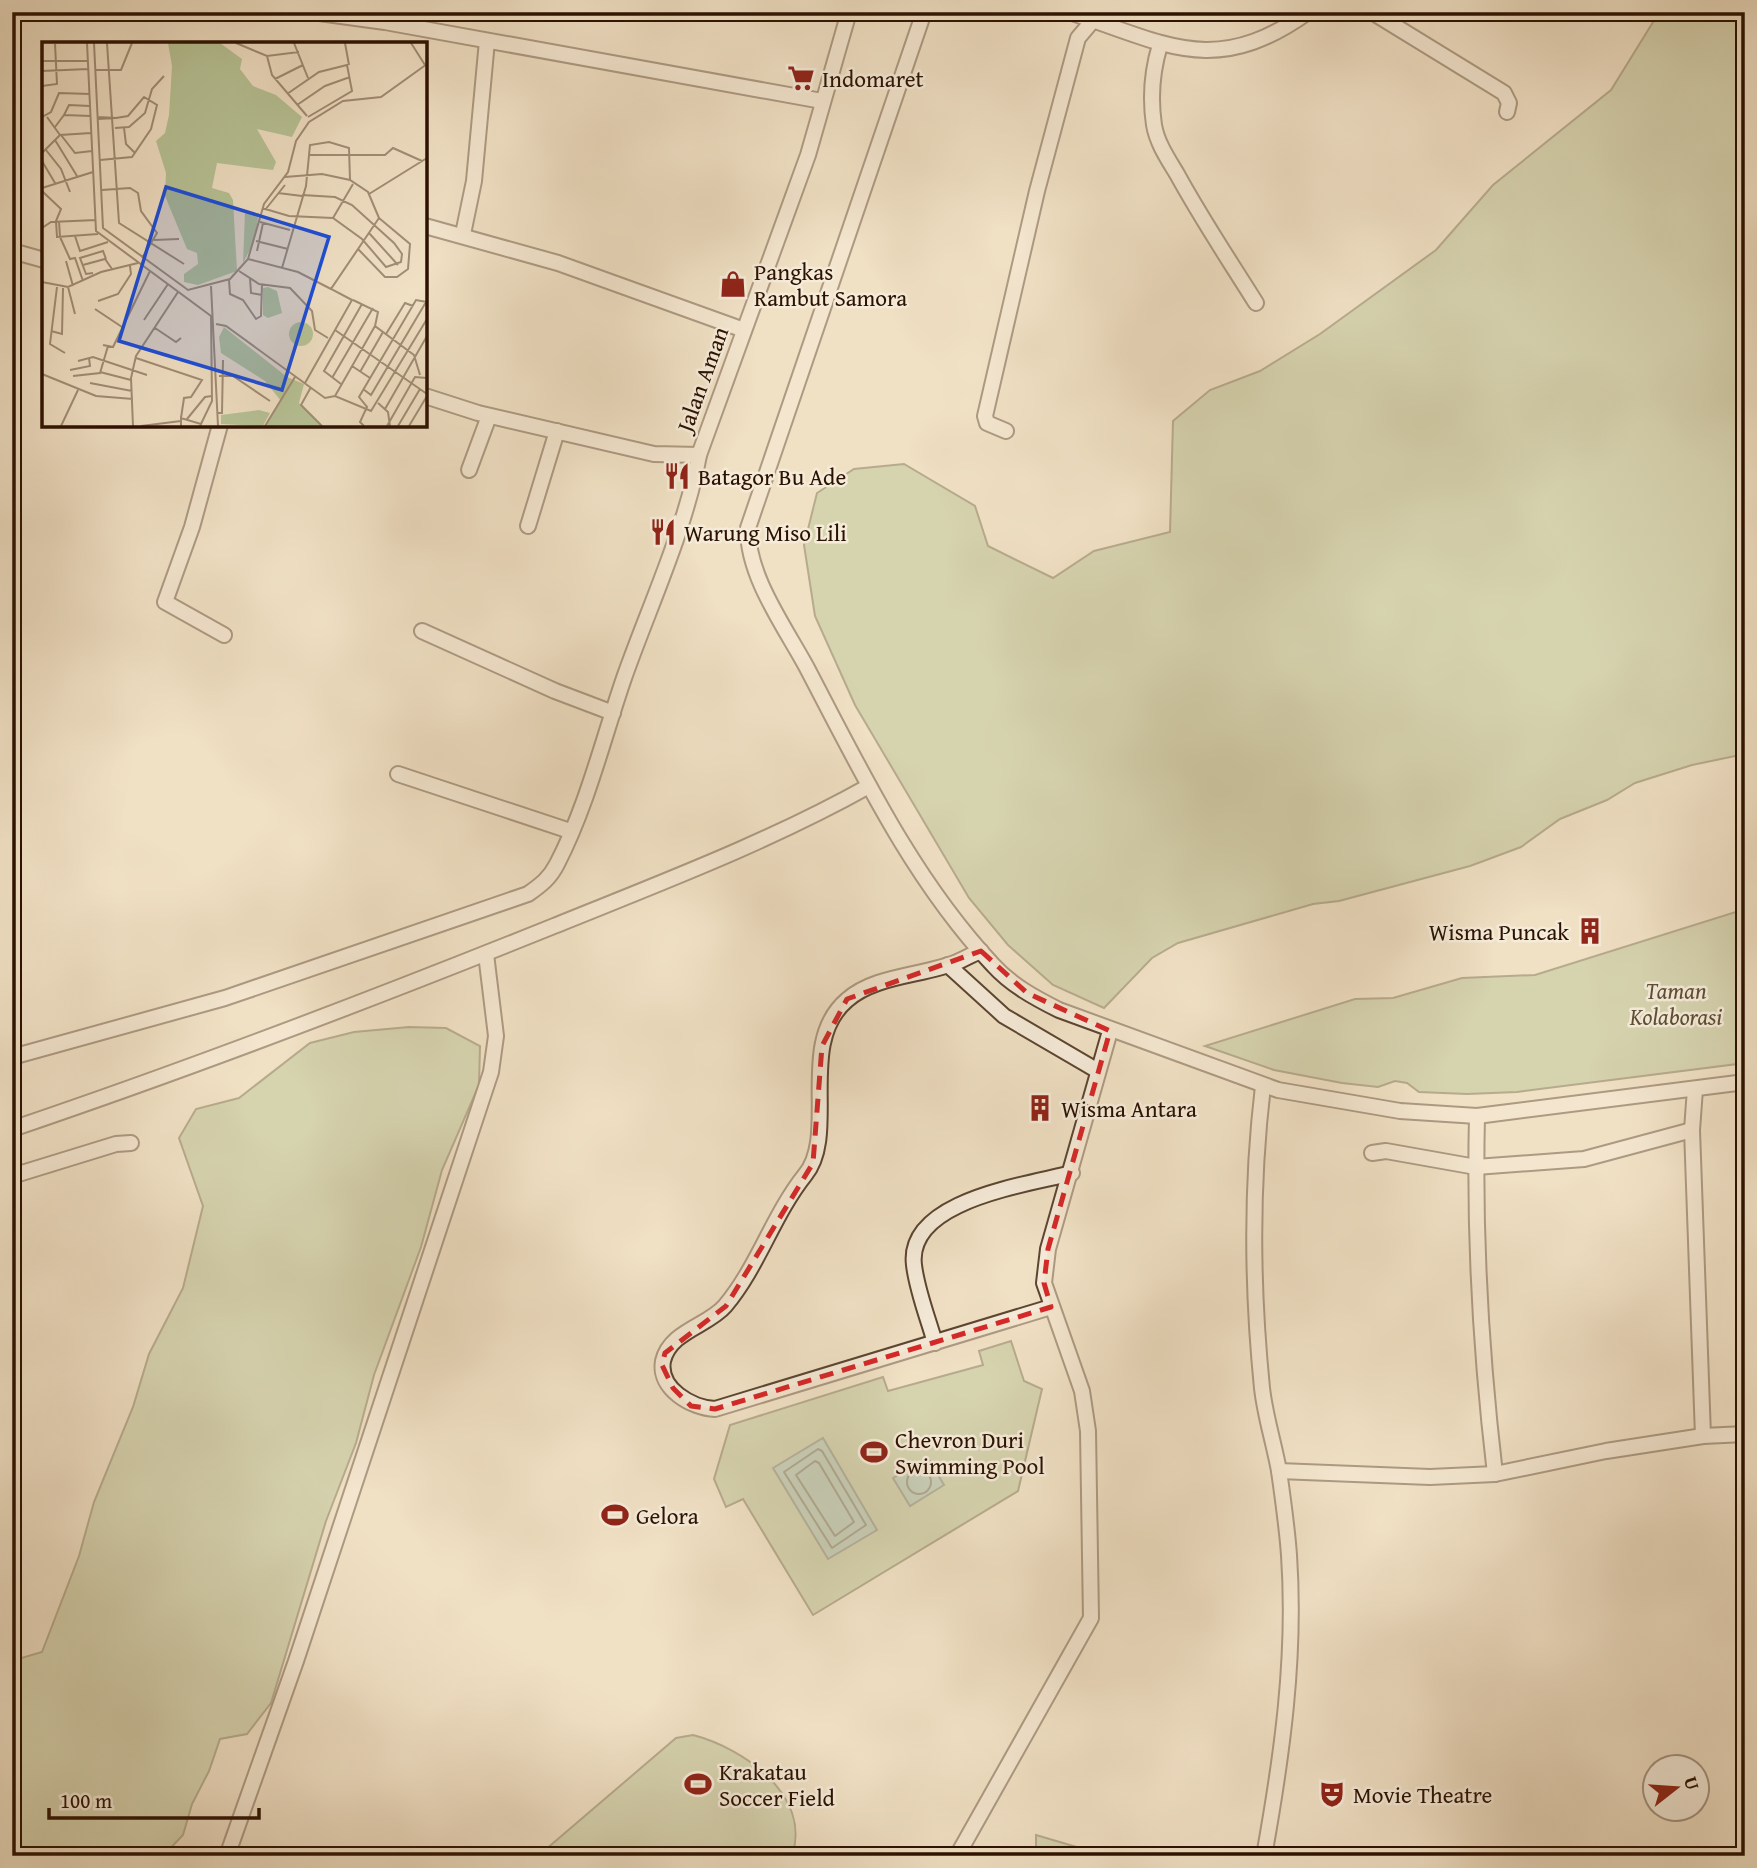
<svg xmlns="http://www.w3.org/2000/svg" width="1757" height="1868" font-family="'Gentium Book Plus',serif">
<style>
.green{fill:#b7c396;stroke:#716a4b;stroke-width:2}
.water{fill:#9cbead;stroke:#6f7968;stroke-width:2}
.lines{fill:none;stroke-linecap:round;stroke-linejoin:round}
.shore{stroke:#646856;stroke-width:2}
.minor-casing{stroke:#5c4531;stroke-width:18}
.minor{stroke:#f5ebd9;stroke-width:14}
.marked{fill:none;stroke:#d62828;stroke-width:5;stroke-dasharray:14 9;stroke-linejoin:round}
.labels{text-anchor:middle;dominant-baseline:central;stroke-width:5;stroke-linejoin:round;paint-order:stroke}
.poi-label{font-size:23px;fill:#2b1100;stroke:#f5ebd9;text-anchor:start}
.street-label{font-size:23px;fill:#2b1100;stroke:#f5ebd9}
.park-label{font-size:23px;font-style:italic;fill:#5c4f34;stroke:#f5ebd9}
.inset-road{fill:none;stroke:#a18d76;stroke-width:2}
.view{fill:#1d4ed8;fill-opacity:0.15;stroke:#1d4ed8;stroke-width:3.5}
.inset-edge{fill:none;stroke:#2b1100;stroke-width:3.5}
</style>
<rect width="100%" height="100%" fill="#f0e0c4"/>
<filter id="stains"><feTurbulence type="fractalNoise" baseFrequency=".00286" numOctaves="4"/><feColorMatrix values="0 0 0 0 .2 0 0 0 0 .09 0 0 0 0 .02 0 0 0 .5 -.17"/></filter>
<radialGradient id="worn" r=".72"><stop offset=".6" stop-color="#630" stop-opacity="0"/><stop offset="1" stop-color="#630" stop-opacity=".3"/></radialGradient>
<g class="green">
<polygon points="1664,12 1745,12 1745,754 1692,765 1635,783 1607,800 1560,819 1521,847 1470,866 1339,901 1313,904 1178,943 1152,958 1104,1008 1053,985 1008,945 969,898 855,705 815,616 804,545 817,493 854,469 904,464 975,506 988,546 1053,578 1094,551 1170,532 1173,421 1210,390 1260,371 1320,334 1436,250 1493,185 1611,90 1658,14"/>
<polygon points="1745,909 1745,1063 1517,1092 1467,1094 1419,1092 1407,1083 1395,1081 1378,1087 1342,1083 1274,1070 1205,1046 1355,999 1393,998 1462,978 1535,975"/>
<polygon points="409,1027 446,1028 480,1046 479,1085 442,1170 421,1247 374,1375 356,1443 326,1521 271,1703 247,1734 220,1739 209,1771 192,1804 183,1835 163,1856 12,1856 12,1693 18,1659 42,1652 79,1556 94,1502 133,1407 149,1354 183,1288 203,1206 179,1138 196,1109 239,1098 310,1043 354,1032"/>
<polygon points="1011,1341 1024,1381 1042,1389 1018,1491 813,1615 743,1499 726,1507 714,1479 730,1425 883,1377 888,1391 983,1365 979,1351"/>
<path d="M693,1735C743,1748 812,1795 792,1856H538L676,1738Z"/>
<polygon points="1036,1835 1107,1856 1036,1856"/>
</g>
<g class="water">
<polygon points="823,1438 877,1530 828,1559 773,1468"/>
<polygon points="928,1458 944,1485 910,1506 893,1478"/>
</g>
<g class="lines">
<g class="shore">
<polygon points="818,1449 822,1451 866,1525 832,1548 784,1472"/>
<polygon points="815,1461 819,1463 854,1522 835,1536 796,1475"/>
<circle cx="919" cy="1482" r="12"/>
</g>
<defs>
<g id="minor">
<polyline points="312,12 385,22 822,101"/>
<path d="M924,12L748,528C747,576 785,627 807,668C861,771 913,880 993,965C1011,985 1035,998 1059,1010L1278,1090L1400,1111L1477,1116L1745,1082"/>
<path d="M1069,12C1165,43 1214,79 1308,12"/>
<polyline points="1372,12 1504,93 1509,103 1507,112"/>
<path d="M1160,45C1152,71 1150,98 1154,125C1157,143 1168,159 1177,174C1201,218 1229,260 1256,303"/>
<polyline points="425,226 558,263 744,330"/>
<polyline points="463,234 474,181 487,41"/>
<polyline points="12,251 44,260"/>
<polyline points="425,396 478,413 654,454 699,455"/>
<polyline points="220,425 192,527 165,602 224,635"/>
<polyline points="1006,431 987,423 985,416 1037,191 1078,38 1100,12"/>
<polyline points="469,470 489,416"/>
<polyline points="528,526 557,431"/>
<polyline points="422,631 555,691 613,713"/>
<polyline points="398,774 570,831"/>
<path d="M981,951C972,954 965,959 957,962C923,976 875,975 847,1000C796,1043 839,1134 805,1175C773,1215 758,1267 725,1306C708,1326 670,1331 663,1361C658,1389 692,1408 715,1409L1051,1307"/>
<polyline points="948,965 1004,1016 1098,1071"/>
<path d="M12,1057L225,998L528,894C541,885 550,878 557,864C587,806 603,739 624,678C649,607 686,528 699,455L808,155L849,12"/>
<path d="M1263,1086C1251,1186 1252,1288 1262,1388C1265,1416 1274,1443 1279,1471C1283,1499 1287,1527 1289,1555C1296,1657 1282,1756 1264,1856"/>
<polyline points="1695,1089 1692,1130 1703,1436"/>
<path d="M1477,1116C1474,1237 1481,1355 1495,1474"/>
<path d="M12,1129C195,1067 375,998 554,926C660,883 769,842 869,786"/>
<polyline points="1372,1153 1386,1151 1476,1167 1584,1159 1692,1130"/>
<polyline points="12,1176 116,1144 131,1143"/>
<path d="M935,1343C928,1318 917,1291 914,1265C906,1200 1027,1185 1072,1173"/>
<polyline points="1279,1471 1430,1477 1495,1474 1606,1451 1703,1436 1745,1434"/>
<polyline points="227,1856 296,1661 491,1072 496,1036 486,954"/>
<polyline points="957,1856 1091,1618 1088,1431 1082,1391 1044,1283 1048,1249 1110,1031"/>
</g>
</defs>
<use href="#minor" class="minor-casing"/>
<use href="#minor" class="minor"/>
</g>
<path d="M0 0H1757V1868H0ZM981,951L1027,993L1110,1031L1048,1249L1044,1283L1051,1307L715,1409L691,1406L673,1388L662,1365L665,1353L726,1306L813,1163L822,1046L847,999Z" fill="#f0e0c4" fill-opacity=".55" fill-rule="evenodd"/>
<path class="marked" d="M981,951L1027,993L1110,1031L1048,1249L1044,1283L1051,1307L715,1409L691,1406L673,1388L662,1365L665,1353L726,1306L813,1163L822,1046L847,999Z"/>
<defs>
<symbol id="supermarket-bare" viewBox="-9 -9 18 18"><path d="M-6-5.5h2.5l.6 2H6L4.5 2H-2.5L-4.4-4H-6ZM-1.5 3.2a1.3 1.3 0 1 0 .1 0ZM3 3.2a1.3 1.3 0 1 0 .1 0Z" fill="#8f2418" stroke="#f5ebd9" stroke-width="2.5" paint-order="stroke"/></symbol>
<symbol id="shop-bare" viewBox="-9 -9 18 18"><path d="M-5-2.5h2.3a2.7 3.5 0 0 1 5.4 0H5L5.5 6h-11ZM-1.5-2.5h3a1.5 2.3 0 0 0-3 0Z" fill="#8f2418" stroke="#f5ebd9" stroke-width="2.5" paint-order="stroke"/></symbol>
<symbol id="restaurant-bare" viewBox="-9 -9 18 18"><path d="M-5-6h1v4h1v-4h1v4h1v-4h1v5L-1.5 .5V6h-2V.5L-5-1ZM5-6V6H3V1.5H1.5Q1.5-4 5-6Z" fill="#8f2418" stroke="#f5ebd9" stroke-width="2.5" paint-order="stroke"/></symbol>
<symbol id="building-bare" viewBox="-9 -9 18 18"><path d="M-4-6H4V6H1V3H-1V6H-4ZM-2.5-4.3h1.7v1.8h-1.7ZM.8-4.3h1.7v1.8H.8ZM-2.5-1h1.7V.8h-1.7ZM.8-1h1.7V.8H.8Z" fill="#8f2418" stroke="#f5ebd9" stroke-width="2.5" paint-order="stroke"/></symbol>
<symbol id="stadium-bare" viewBox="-9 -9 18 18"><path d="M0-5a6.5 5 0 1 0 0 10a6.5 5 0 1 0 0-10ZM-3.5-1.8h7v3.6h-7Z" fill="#8f2418" stroke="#f5ebd9" stroke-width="2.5" paint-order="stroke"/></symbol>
<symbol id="theatre-bare" viewBox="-9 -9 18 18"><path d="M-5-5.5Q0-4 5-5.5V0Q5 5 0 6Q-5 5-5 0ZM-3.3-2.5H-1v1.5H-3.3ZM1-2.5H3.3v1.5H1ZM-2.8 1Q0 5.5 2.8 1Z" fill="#8f2418" stroke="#f5ebd9" stroke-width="2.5" paint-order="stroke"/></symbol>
</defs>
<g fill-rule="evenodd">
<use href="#supermarket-bare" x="782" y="59" width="38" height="38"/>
<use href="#shop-bare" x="714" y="265" width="38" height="38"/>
<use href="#restaurant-bare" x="658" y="457" width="38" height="38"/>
<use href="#restaurant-bare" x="644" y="513" width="38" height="38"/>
<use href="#building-bare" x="1571" y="912" width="38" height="38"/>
<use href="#building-bare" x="1021" y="1089" width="38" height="38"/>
<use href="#stadium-bare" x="855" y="1433" width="38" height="38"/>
<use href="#stadium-bare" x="596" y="1496" width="38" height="38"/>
<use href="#stadium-bare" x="679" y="1765" width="38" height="38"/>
<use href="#theatre-bare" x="1313" y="1775" width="38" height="38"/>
</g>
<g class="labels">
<g class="poi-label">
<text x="822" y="78">Indomaret</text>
<text x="754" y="271">Pangkas<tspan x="754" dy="26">Rambut Samora</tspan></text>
<text x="698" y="476">Batagor Bu Ade</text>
<text x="684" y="532">Warung Miso Lili</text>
<text x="1569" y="931" text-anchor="end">Wisma Puncak</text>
<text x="1061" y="1108">Wisma Antara</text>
<text x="895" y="1439">Chevron Duri<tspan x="895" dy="26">Swimming Pool</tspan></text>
<text x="636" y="1515">Gelora</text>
<text x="719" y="1771">Krakatau<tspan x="719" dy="26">Soccer Field</tspan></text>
<text x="1353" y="1794">Movie Theatre</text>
</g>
<g class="street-label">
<text transform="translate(702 379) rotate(-70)">Jalan Aman</text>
</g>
<g class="park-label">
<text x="1676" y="990">Taman<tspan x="1676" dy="26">Kolaborasi</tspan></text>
</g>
</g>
<g transform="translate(42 42)">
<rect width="385" height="385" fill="#f0e0c4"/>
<path d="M126,1H178L200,17L198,27L211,44L234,53L260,75L250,95L215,87L234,120L231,128L175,121L170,146L187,151L191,158L195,229L156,243L142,240V232L156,222L155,211L145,207L123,154L124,131L114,99L123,91L127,73L130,24ZM203,170L217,171L212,200L201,221ZM226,245L235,249L240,271L226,276L221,273V246ZM247 292a12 12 0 1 1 24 0a12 12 0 1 1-24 0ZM182,285L245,335L262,342L257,361L279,384H223L239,359L223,339L179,311L177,295ZM217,368L228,371L221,384L179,382V373Z" fill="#b7c396"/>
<path class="inset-road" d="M45,1L54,189L169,274L170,359L158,384M52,1L61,186L146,248L188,237L206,217L222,162L246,130L254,99L267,80L301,59L339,55L385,22M65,1L77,181L142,222M194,1L225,14L257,10M252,1L266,36M303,1L307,23M369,1L383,23M225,14L230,33L265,74M0,19H46M53,28H79L90,1M0,29L46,27M233,37L261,23M0,44L15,42L13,2M245,52L277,30L305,23L310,49L266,75M255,63L283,44L308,35M22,73L27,63L48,64M0,75L9,70L17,51L48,52M5,75L18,93M56,75L74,76L56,77M13,85L22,73L49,74M73,86L87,85L103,71L110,47L122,34M82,86L84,102L93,111M19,93L33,111L50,109M13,98L35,134M4,108L19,127L28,150M0,111L18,93L49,91M268,113H343L351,106L380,119M58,118L90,115L109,87L115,63L102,55L86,74L74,76M0,119L13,141M243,135L280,132L308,138L326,150L337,176L289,247L310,258L263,341M0,146L51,130M60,148L88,146L96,151L99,169L115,191L100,216M0,149L19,167L14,179L15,195L56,192M236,151L260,154M327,152L385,116M220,166L247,174L291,176L320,197L344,225L359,220L360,212L352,201L310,163L293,155L260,153M223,168L243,143M291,176L311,142M17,179L18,195L28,217L33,216L41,239M218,180L248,188M0,186L9,180L54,178M327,191L356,223M33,194L38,209L66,200M112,198L137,197M214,199L246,207M316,207L343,235H355L366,227L368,202L337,176M215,209L221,181M206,217L256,230L289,247M24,219L31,244M41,223L63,217L70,227M240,226L264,144L268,103L287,100L307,106L308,138M197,229L217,242L248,246L270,269L273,288L286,296M51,231L44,232L38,216L61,209L64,217M208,236L209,251L220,253M187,238L188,252L201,258L214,277L219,274L220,242M0,240L26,245L59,230L96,221M169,244L176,384M15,245L8,302L23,311M26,245L33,272M311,258L336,270L333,284L372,313L378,333M56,259L76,252L89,232L88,224M53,267L80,285M102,278L126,242M174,282L184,284L283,356L293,354L329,369L385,277M113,286L134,300L139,296M293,288L385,352M9,289L20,292L21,246M344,292L363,261L371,264M61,303L71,305L108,229M99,305L125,314M94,316L160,338L149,355L142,356L139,376M36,319L51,315L105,333M310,324L328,336M28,328L48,324L47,316M58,330L89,338M318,330L341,290M0,332L54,354L91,357M31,334L58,331L66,304M177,334H191L228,359M290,336L331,266M48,341L90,349M299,342L282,329L320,262M269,345L259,363L280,384M321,347L329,353L384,260M293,354L333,284M336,361L346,370L348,384M343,367L385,294M176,371H180L181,318M145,377L163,355L170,354M19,384L36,348M91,384L89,336L94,314L136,250M99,384L139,379M139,384V376L159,382M223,384L253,335M322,384L318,380L325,365L317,355L374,258L385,260M345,384L373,335L385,336M356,384L378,347M367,384L385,354"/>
<path class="view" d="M124,145L287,195L240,348L77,299Z"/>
<rect width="385" height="385" class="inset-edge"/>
</g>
<rect width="1757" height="1868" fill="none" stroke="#f0e0c4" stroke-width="42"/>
<rect x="14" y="14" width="1729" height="1840" fill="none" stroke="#2b1100" stroke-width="3.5"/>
<rect x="21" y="21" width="1715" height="1826" fill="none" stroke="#2b1100" stroke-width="2"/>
<g transform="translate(1676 1788) rotate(73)"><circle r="33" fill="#f5ebd9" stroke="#a49482" stroke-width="2"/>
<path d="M0-5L12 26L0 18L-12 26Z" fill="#8f2418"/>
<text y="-10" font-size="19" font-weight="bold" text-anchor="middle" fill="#2b1100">U</text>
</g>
<path d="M49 1808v10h210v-10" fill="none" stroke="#2b1100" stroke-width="3.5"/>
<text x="60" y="1808" font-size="21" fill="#2b1100" stroke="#f5ebd9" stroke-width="5" paint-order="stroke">100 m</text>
<rect width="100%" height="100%" filter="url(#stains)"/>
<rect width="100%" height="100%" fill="url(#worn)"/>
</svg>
